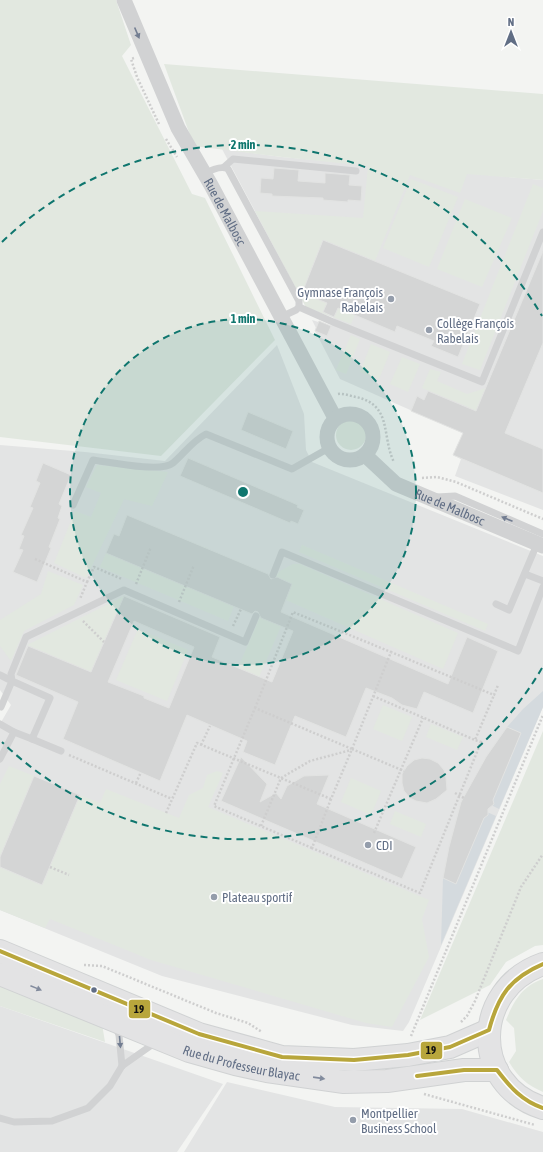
<svg xmlns="http://www.w3.org/2000/svg" width="543" height="1152" font-family="'Asap Condensed',sans-serif">
<style>
.built{fill:#e3e4e4}
.green{fill:#e2e8e0}
.water{fill:#d4dade}
.building{fill:#d4d5d5;stroke:#e2e3e2;fill-rule:evenodd}
.lines{fill:none;stroke-linecap:round;stroke-linejoin:round}
.primary-casing{stroke:#d0d2d3;stroke-width:24}
.path{stroke:#cecece;stroke-width:2.5;stroke-dasharray:2 2;stroke-linecap:butt}
.service{stroke:#d1d2d3;stroke-width:7}
.minor{stroke:#d1d2d3;stroke-width:15}
.primary{stroke:#e3e3e4;stroke-width:22}
.bus-1-casing{stroke:#fff;stroke-width:7}
.bus-1{stroke:#b8a63c;stroke-width:4}
.oneway{fill:#727d91}
.oneway2{fill:#828b9d}
.ring{fill:none;stroke:#0f766e;stroke-width:2;stroke-dasharray:7 5}
.poi-dot{fill:#949dab;stroke:#fff;stroke-width:1.5}
.bus-dot{fill:#616e85;stroke:#fff;stroke-width:1.5}
.labels{text-anchor:middle;dominant-baseline:central;stroke-width:4;stroke-linejoin:round;paint-order:stroke}
.street-label{font-size:13px;fill:#616e85;stroke:#fff}
.poi-label{font-size:13px;fill:#616e85;stroke:#fff;text-anchor:start}
.centre{fill:#0f766e;stroke:#fff;stroke-width:2}
.ring-label{font-size:12px;text-anchor:middle;font-weight:bold;fill:#0f766e;stroke:#fff;stroke-width:4;stroke-linejoin:round;paint-order:stroke}
.line-badge{stroke:#fff;stroke-width:1.5}
.pale-badge-label{font-size:11px;text-anchor:middle;font-weight:bold;fill:#111}
</style>
<rect width="100%" height="100%" fill="#f3f4f2"/>
<g class="built">
<polygon points="222,149 282,157 543,180 543,510 455,476 461,459 453,455 458,444 476,439 340,379 315,331 316,328 312,320 331,326 334,318 306,307"/>
<polygon points="277,345 304,414 306,450 312,462 543,556 543,707 409,1022 403,1031 352,1025 162,976 0,910 0,724 11,705 0,690 0,445 85,452 165,461"/>
<polygon points="0,1006 223,1084 177,1152 0,1152"/>
<polygon points="227,1082 335,1107 462,1109 543,1132 543,1152 184,1152"/>
</g>
<g class="green">
<polygon points="0,0 116,0 131,45 122,56 192,194 205,198 275,340 161,456 0,437"/>
<polygon points="164,64 543,94 543,180 467,174 460,193 410,175 375,261 323,240 302,293 355,315 351,324 306,307 255,211 363,218 368,166 282,157 194,146"/>
<polygon points="411,179 458,197 429,267 383,248"/>
<polygon points="533,184 543,188 543,211 480,370 462,364"/>
<polygon points="465,199 512,218 482,287 437,269"/>
<polygon points="351,335 360,339 346,374 336,370"/>
<polygon points="371,344 390,352 379,379 360,372"/>
<polygon points="402,357 420,364 408,392 390,384"/>
<polygon points="430,369 441,372 437,381 467,394 486,388 472,420 468,407 422,388"/>
<circle cx="351" cy="435" r="15"/>
<polygon points="97,465 168,472 152,506 124,499 86,578 54,563 75,511 91,517 101,493 86,487"/>
<polygon points="194,543 208,548 192,588 234,606 228,621 100,567 106,553 178,583"/>
<polygon points="302,545 488,624 485,631 299,552"/>
<polygon points="293,564 300,564 458,633 443,669 286,600 292,584 275,577 280,571"/>
<polygon points="48,571 83,585 74,605 24,631 11,661 0,646 0,620 41,594"/>
<polygon points="124,596 91,672 27,645"/>
<polygon points="260,617 281,626 259,677 238,668"/>
<polygon points="138,629 188,650 167,701 116,680"/>
<polygon points="383,705 412,717 402,741 373,729"/>
<polygon points="431,724 463,737 457,750 426,737"/>
<polygon points="543,731 543,945 535,946 506,962 490,985 420,1020"/>
<polygon points="9,766 34,776 0,857 0,784"/>
<polygon points="217,771 223,773 208,807 429,900 422,919 429,957 392,1027 366,1023 151,960 50,919 45,928 0,910 0,867 42,885 80,795 100,803 106,789 179,818 189,795 203,788 207,775"/>
<polygon points="351,778 381,791 371,815 341,802"/>
<polygon points="395,811 426,824 421,837 390,824"/>
<path d="M543,979V1092C527,1085 518,1077 509,1062L516,1051L514,1028L506,1020C514,1001 522,986 543,979Z"/>
<polygon points="0,986 102,1024 105,1042 0,1006"/>
</g>
<g class="water">
<polygon points="543,691 543,707 499,809 491,805 492,801 521,733 507,727 523,709"/>
<polygon points="487,812 496,816 441,945 443,878 456,884 485,816 488,815"/>
</g>
<g class="building">
<polygon points="274,168 299,170 298,181 325,183 325,173 350,175 349,185 362,186 361,201 348,200 348,202 323,200 323,198 272,196 272,194 260,193 261,178 273,179"/>
<polygon points="323,240 480,304 458,357 431,346 434,341 397,326 395,332 338,308 334,317 323,312 327,303 302,293"/>
<polygon points="543,251 543,343 505,433 543,449 543,493 453,455 463,433 411,411 417,396 424,400 428,391 476,411"/>
<polygon points="319,321 331,326 327,336 315,331"/>
<polygon points="248,412 293,431 286,449 241,430"/>
<polygon points="188,458 298,505 297,507 304,510 298,524 291,521 290,523 180,476"/>
<polygon points="43,463 71,475 59,504 62,506 58,518 60,519 49,547 51,548 37,582 13,572 23,550 19,549 24,536 21,535 33,508 30,507 40,483 36,481"/>
<path d="M127,515L268,574L271,579L277,577L292,584L281,612L448,684L467,637L498,651L473,713L424,692L417,709L402,705L392,698L366,688L346,737L295,716L275,765L243,752L247,741L187,715L160,781L63,739L78,702L16,675L28,646L91,672L124,596L220,637L212,657L272,682L293,631L261,618L258,612L255,611L252,614L106,553L114,534L119,536ZM134,621L194,647L169,708L144,698V696L108,682Z"/>
<polygon points="507,727 521,733 493,800 494,804 488,809 488,815 484,818 456,884 443,878 449,847 461,802 486,757"/>
<polygon points="241,757 267,784 260,802 276,793 281,799 287,786 304,776 329,775 317,804 416,847 402,879 221,801"/>
<polygon points="422,758 430,759 438,763 444,770 446,778 447,790 436,799 427,803 416,801 410,798 404,791 402,783 402,774 407,766 414,760"/>
<polygon points="34,776 80,795 42,885 0,867 0,857"/>
</g>
<g class="lines">
<defs>
<g id="primary">
<polyline points="0,951 199,1034 282,1057 354,1060 408,1055 450,1047 489,1030"/>
<path d="M543,964C472,989 470,1085 543,1108"/>
<path id="s3" d="M0,974L189,1051L235,1064L267,1071L344,1082L387,1081L464,1070H497"/>
</g>
</defs>
<use href="#primary" class="primary-casing"/>
<g class="path">
<polyline points="134,58 131,59 137,77 159,124"/>
<polyline points="166,139 177,157"/>
<path d="M338,394C343,393 350,396 356,397C393,405 381,436 394,462"/>
<polyline points="422,478 437,477 456,482 543,519"/>
<polyline points="35,559 87,582 80,599"/>
<polyline points="87,582 94,567 122,579"/>
<polyline points="136,584 151,547"/>
<polyline points="179,602 194,565"/>
<polyline points="83,621 104,642"/>
<polyline points="233,626 241,609"/>
<polyline points="373,696 475,740 494,695"/>
<polyline points="255,708 293,612 391,652"/>
<polyline points="201,745 210,726"/>
<polyline points="352,749 391,652 494,695 498,685"/>
<polyline points="69,755 172,799"/>
<polyline points="136,783 141,772"/>
<polyline points="455,793 464,798"/>
<polyline points="331,799 312,848 420,893 481,742 475,740"/>
<polyline points="166,813 197,743 331,799 352,749 404,771"/>
<polyline points="261,826 281,778 310,761 351,750"/>
<polyline points="374,833 423,718"/>
<polyline points="312,848 214,806 255,708 352,749"/>
<polyline points="50,867 69,875"/>
<polyline points="84,965 102,966 216,1013 248,1023 262,1032"/>
<polyline points="461,1022 467,1016 475,1001 521,887 543,854"/>
<polyline points="411,1036 543,715"/>
<polyline points="424,1094 535,1125"/>
</g>
<g class="service">
<polyline points="224,167 233,159 356,171"/>
<path d="M204,174C211,170 221,165 228,169L299,301V307L296,310L281,317"/>
<polyline points="299,307 333,322 482,382 543,232"/>
<polyline points="437,497 455,496 543,534"/>
<path d="M73,505L93,460C109,462 161,473 173,463C185,453 191,442 206,434L292,469L329,448"/>
<polyline points="525,574 543,581"/>
<polyline points="273,575 282,552 518,651 543,587"/>
<polyline points="496,604 509,610 537,544"/>
<polyline points="0,675 12,681 1,707"/>
<polyline points="0,724 14,732"/>
<polyline points="32,739 61,751"/>
<polyline points="0,759 14,732 32,739 50,698 12,681 11,674 26,637 124,590 245,642 256,616"/>
<polyline points="116,1027 119,1035 122,1066"/>
<polyline points="0,1118 14,1122 52,1121 88,1108 110,1086 122,1066 156,1042"/>
</g>
<g class="minor">
<path id="s1" d="M124,0L178,128L211,185L335,418"/>
<circle cx="350" cy="437" r="23"/>
<path id="s2" d="M365,455L396,484L543,546"/>
</g>
<use href="#primary" class="primary"/>
<defs>
<g id="bus-1">
<path d="M0,951L199,1034L282,1057L354,1060L408,1055L450,1047L489,1030C498,996 510,978 543,964"/>
<path d="M417,1076L464,1070H497C510,1087 522,1101 543,1108"/>
</g>
</defs>
<use href="#bus-1" class="bus-1-casing"/>
<use href="#bus-1" class="bus-1"/>
</g>
<defs><path id="oneway-solid" d="M-6-.8H1V-3.2L6.5 0L1 3.2V.8H-6Z"/></defs>
<g class="oneway">
<use href="#oneway-solid" transform="translate(137 33) rotate(67)"/>
<use href="#oneway-solid" transform="translate(507 519) rotate(-157)"/>
<use href="#oneway-solid" transform="translate(120 1042) rotate(85)"/>
</g>
<g class="oneway2">
<use href="#oneway-solid" transform="translate(36 988) rotate(22)"/>
<use href="#oneway-solid" transform="translate(319 1078) rotate(8)"/>
</g>
<circle cx="243" cy="492" r="173" fill="#0f766e" fill-opacity=".12"/>
<g class="ring">
<circle cx="243" cy="492" r="173"/>
<path d="M542 668A347 347 0 0 1 2 742M2 242A347 347 0 0 1 542 316"/>
</g>
<g class="poi-dot">
<circle cx="391" cy="299" r="4"/>
<circle cx="429" cy="330" r="4"/>
<circle cx="368" cy="845" r="4"/>
<circle cx="214" cy="897" r="4"/>
<circle cx="353" cy="1120" r="4"/>
</g>
<circle class="bus-dot" cx="94" cy="990" r="3.5"/>
<g class="labels">
<g class="street-label">
<text stroke="none"><textPath href="#s1" startOffset="235">Rue de Malbosc</textPath></text>
<text stroke="none"><textPath href="#s2" startOffset="101">Rue de Malbosc</textPath></text>
<text stroke="none"><textPath href="#s3" startOffset="258">Rue du Professeur Blayac</textPath></text>
</g>
<g class="poi-label">
<text x="383" y="292" text-anchor="end">Gymnase François<tspan x="383" dy="15">Rabelais</tspan></text>
<text x="437" y="323">Collège François<tspan x="437" dy="15">Rabelais</tspan></text>
<text x="376" y="845">CDI</text>
<text x="222" y="897">Plateau sportif</text>
<text x="361" y="1113">Montpellier<tspan x="361" dy="15">Business School</tspan></text>
</g>
</g>
<circle cx="243" cy="492" r="6" class="centre"/>
<g class="ring-label">
<text x="243" y="149">2 min</text>
<text x="243" y="323">1 min</text>
</g>
<g class="line-badge">
<rect x="128" y="999" width="23" height="20" rx="4" fill="#b8a63c"/>
<rect x="420" y="1041" width="23" height="19" rx="4" fill="#b8a63c"/>
</g>
<g class="pale-badge-label">
<text x="139" y="1013">19</text>
<text x="431" y="1054">19</text>
</g>
<g transform="translate(511 32)" stroke="#ffffff" stroke-width="3" paint-order="stroke">
<path d="M0-3L7 15L0 10L-7 15Z" fill="#616e85"/>
<text y="-6" font-size="11" font-weight="bold" text-anchor="middle" fill="#616e85">N</text>
</g>
</svg>
